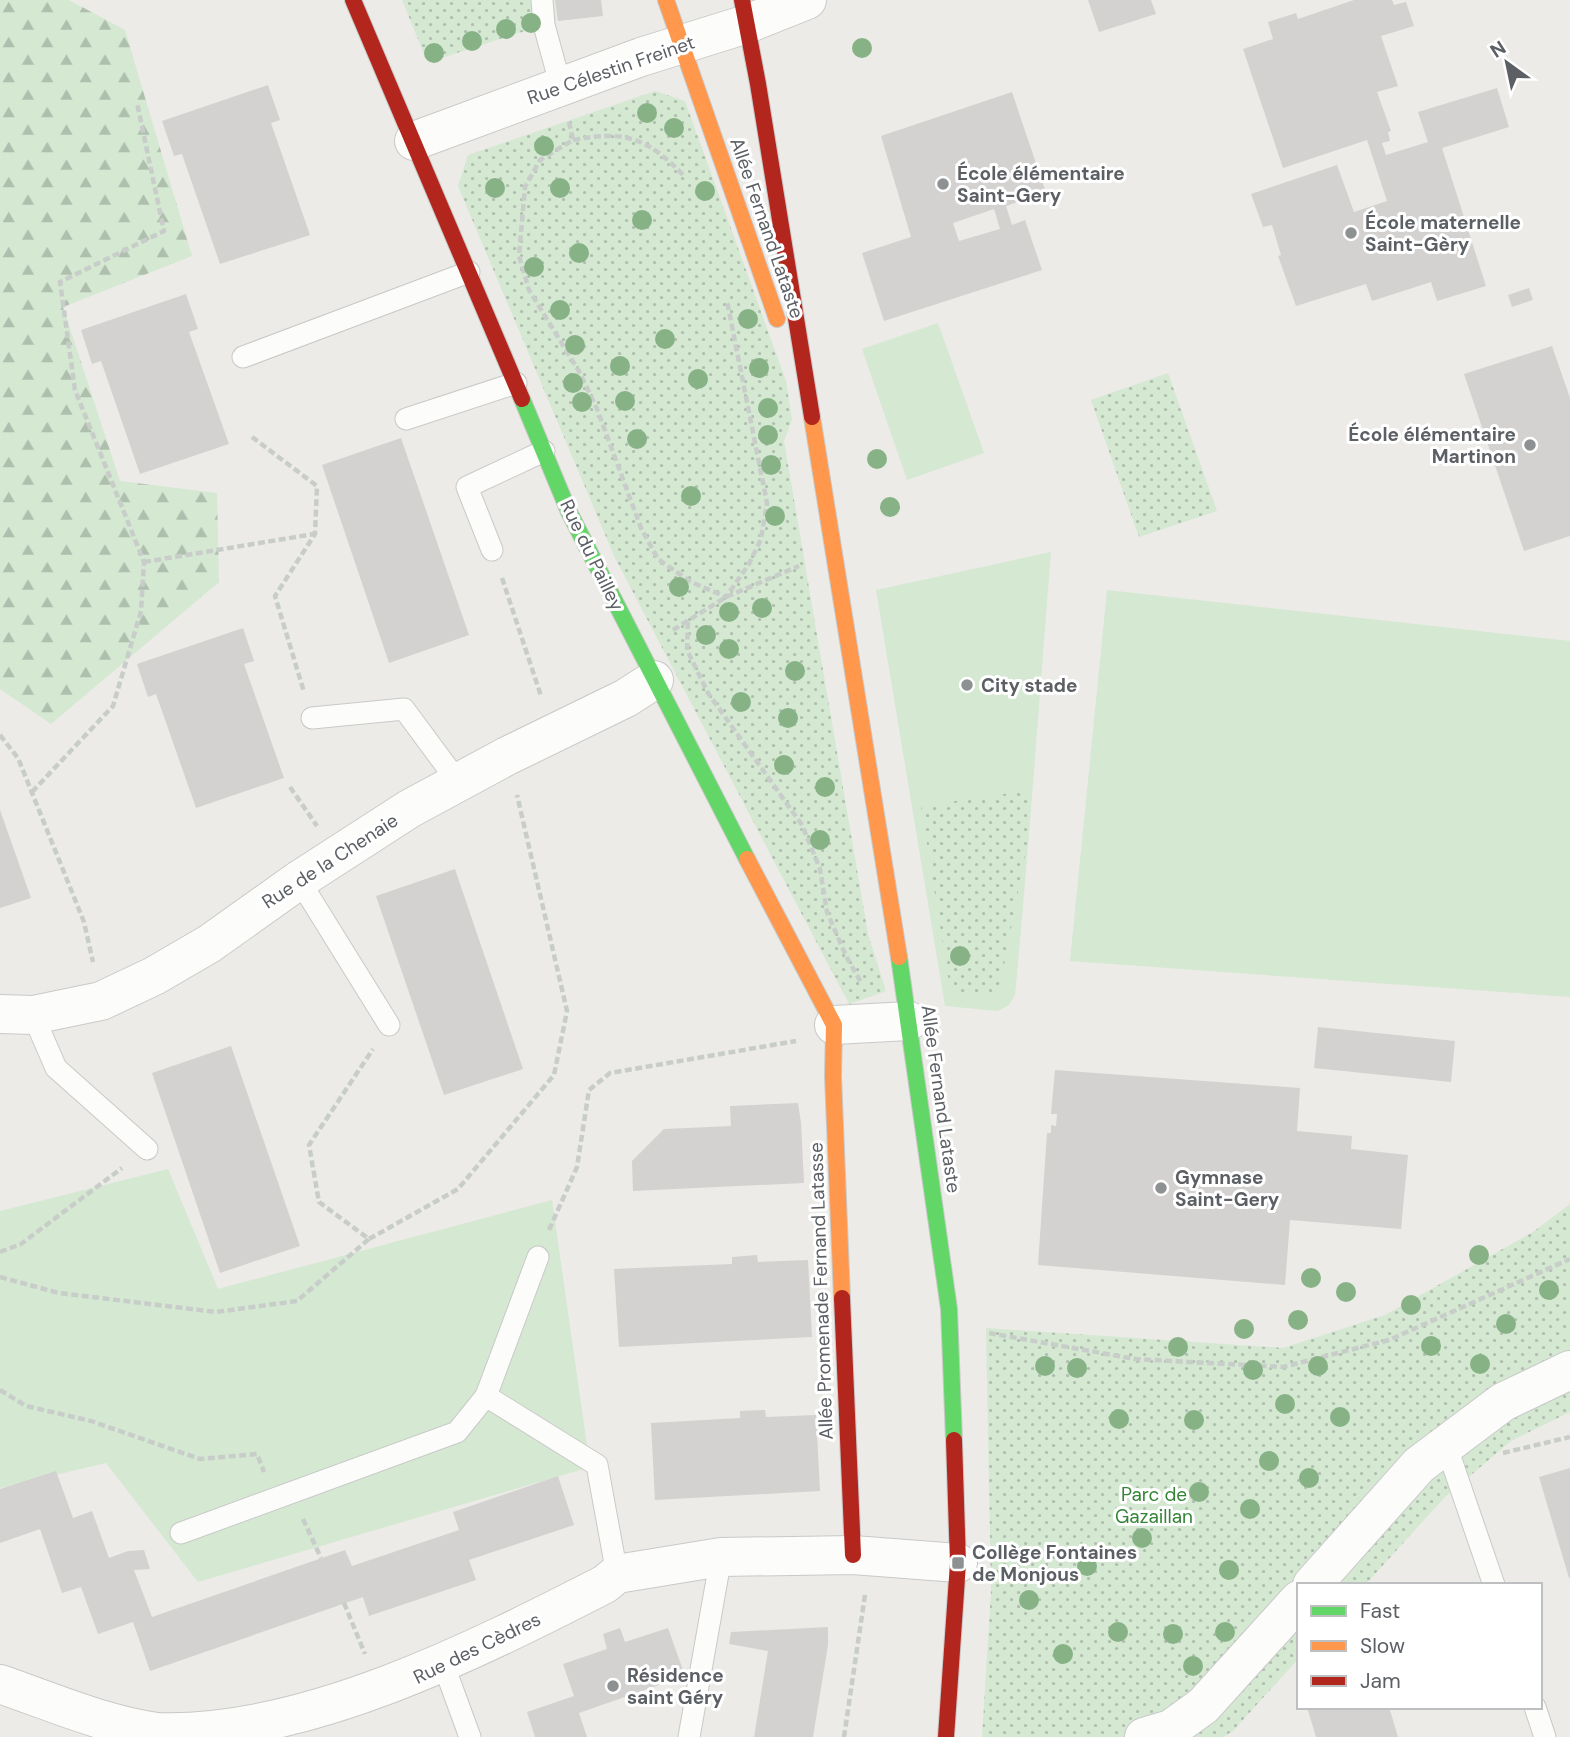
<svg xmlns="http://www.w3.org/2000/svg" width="1570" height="1737" font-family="'DM Sans',sans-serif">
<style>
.green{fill:#d4e8d2}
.forest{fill:url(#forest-firs)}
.park{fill:url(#park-dots)}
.building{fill:#d3d2d0;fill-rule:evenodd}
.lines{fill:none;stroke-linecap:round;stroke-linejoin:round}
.lane-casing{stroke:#c9c9c9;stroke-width:23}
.street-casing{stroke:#c9c9c9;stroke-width:40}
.fast-casing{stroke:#c9c9c9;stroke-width:18}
.slow-casing{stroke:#c9c9c9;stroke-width:18}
.jam-casing{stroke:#c9c9c9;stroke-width:18}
.path{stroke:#c8cdca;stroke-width:4.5;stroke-dasharray:7 3.5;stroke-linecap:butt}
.lane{stroke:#fcfcfb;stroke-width:21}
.street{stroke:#fcfcfb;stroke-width:38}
.fast{stroke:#63d668;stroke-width:16}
.slow{stroke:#ff974d;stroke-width:16}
.jam{stroke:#b3261e;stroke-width:16}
.tree{fill:#87b286}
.poi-dot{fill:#8e9192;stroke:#fff;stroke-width:2.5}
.labels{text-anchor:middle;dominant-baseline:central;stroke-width:6;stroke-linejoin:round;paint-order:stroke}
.street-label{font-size:19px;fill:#5c6065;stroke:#fff}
.poi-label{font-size:19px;font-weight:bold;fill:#5c6065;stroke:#fff;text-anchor:start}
.park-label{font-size:19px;fill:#348437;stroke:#fff}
</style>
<defs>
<pattern id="forest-firs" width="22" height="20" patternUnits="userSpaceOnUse" patternTransform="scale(1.75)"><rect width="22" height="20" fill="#d4e8d2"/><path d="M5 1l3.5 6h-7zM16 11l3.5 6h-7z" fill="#afbfae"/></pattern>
<pattern id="park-dots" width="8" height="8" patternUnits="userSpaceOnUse" patternTransform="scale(1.75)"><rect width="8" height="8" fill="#d4e8d2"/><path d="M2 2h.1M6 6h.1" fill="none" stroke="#afbfae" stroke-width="1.8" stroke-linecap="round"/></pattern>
</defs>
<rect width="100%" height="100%" fill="#ecebe7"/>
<g class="green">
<polygon points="938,323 984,453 907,480 862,349"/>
<path d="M1051,552C1039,700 1029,848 1015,995L1009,1005L998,1011L945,1006L876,590Z"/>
<polygon points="1107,590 1570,641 1570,997 1070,961"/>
<polygon points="168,1169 218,1289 552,1200 589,1460 597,1465 198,1582 106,1463 0,1488 0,1211"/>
</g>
<polygon class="forest" points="0,0 69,0 125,30 192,256 63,307 120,481 217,493 219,582 51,724 0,689"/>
<g class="park">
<polygon points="402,0 554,0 556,21 432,61 424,54"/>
<polygon points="655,91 685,101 786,381 792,420 784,441 868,934 886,991 849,1004 615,558 458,186 468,155"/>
<polygon points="1168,373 1217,511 1139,537 1091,400"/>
<polygon points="1031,790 1028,840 998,996 951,995 921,806"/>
<polygon points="1570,1204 1570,1412 1511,1441 1444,1498 1365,1585 1299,1585 1299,1658 1233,1731 1223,1737 982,1737 991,1591 986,1328 1283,1348 1385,1315 1533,1232"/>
</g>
<g class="building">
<polygon points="555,0 601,0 603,16 558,21"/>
<polygon points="1088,0 1151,0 1156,14 1099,32"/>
<polygon points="1354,0 1392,0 1394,5 1406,2 1414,26 1381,36 1398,86 1377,92 1391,131 1388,132 1390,141 1382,143 1386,155 1428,142 1418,112 1497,88 1509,127 1442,148 1486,286 1437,301 1431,282 1372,301 1366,284 1296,306 1278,256 1281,255 1272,225 1263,227 1251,194 1337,165 1354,212 1387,201 1367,140 1283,168 1243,49 1273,39 1268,22 1296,13 1298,19"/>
<polygon points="268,85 280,120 271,123 310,235 220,264 182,154 174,156 162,121"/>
<path d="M1012,92L1046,193L1006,206L1012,225L1025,220L1042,270L884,321L862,253L911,237L881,136ZM994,209L1000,229L959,241L953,223Z"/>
<polygon points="1529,288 1533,300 1512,307 1508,295"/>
<polygon points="186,294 198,329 189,332 229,444 140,474 101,361 92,364 81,330"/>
<polygon points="1552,346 1570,398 1570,536 1524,551 1464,374"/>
<polygon points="401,438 469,635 389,663 322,465"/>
<polygon points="243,628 254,661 244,664 284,778 196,808 156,694 148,697 137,664"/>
<polygon points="0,810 31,898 0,908"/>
<polygon points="455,869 523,1069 444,1095 376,896"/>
<polygon points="1318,1027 1455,1041 1451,1082 1314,1068"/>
<polygon points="231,1046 300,1246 220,1273 152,1073"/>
<polygon points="1055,1070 1300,1088 1297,1131 1352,1136 1351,1149 1408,1155 1401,1229 1290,1220 1285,1285 1038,1265 1047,1133 1051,1133 1051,1125 1056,1126 1057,1114 1051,1114"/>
<polygon points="798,1103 801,1123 804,1183 633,1191 632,1161 664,1129 731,1126 730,1106"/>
<polygon points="757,1255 758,1262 808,1260 812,1337 619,1347 614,1269 732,1264 732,1257"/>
<polygon points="765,1410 766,1417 816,1415 820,1491 655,1500 651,1423 740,1418 740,1411"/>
<polygon points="1570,1468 1570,1578 1569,1578 1539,1477"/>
<polygon points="56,1471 73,1518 92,1511 109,1558 128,1551 144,1550 150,1569 134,1570 152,1617 345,1550 352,1566 459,1530 453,1512 558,1476 574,1525 469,1560 476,1580 369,1616 363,1597 150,1671 133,1622 98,1634 81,1587 62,1593 40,1529 0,1543 0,1489"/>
<polygon points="828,1627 828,1645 813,1737 754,1737 768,1651 729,1644 731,1632"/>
<polygon points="620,1628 625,1642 668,1628 685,1676 579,1713 587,1737 535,1737 527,1712 574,1696 563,1664 607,1649 603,1634"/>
<polygon points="1307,1707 1389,1707 1398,1737 1316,1737"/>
</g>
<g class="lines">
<defs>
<g id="lane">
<polyline points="542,0 544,25 561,87"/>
<polyline points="243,357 469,272"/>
<polyline points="406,419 516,383"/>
<polyline points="492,550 467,487 544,451"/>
<polyline points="312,718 404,709 458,782"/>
<polyline points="299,880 389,1025"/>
<polyline points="33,1015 56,1068 147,1149"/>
<polyline points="538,1257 486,1396 597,1465 617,1574"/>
<polyline points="1446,1445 1494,1585"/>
<polyline points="181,1533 457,1432 486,1396"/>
<polyline points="444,1666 470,1737"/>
<polyline points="1535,1707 1545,1737"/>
<polyline points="689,1737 721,1557"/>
</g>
<g id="street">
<polyline points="414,141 641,57 747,24 807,0"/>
<polyline points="0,1014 33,1015 101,1001 154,976 209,944 299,880 409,809 507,756 626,698 654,680"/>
<polyline points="834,1025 909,1021"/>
<polyline points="1312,1585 1419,1465 1503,1402 1570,1370"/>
<path d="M0,1684C52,1702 102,1724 157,1732C305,1737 478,1649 605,1584L617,1574L721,1557L853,1555L958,1563"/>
<polyline points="1144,1737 1171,1729 1203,1706 1299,1600"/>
</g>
<g id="fast">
<polyline points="522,399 569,512 747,859"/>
<polyline points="899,957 949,1309 954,1440"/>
</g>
<g id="slow">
<polyline points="666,0 777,319"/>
<polyline points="812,417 899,957"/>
<polyline points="747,859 834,1025 833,1076 842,1298"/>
</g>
<g id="jam">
<polyline points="353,0 522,399"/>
<polyline points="742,0 758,84 812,417"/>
<polyline points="842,1298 853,1555"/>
<polyline points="946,1737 958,1563 954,1440"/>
</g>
</defs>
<use href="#lane" class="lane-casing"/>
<use href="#street" class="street-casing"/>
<use href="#fast" class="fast-casing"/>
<use href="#slow" class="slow-casing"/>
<use href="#jam" class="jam-casing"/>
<g class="path">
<polyline points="569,122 573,140 540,160 525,187 519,256 529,290 580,373 597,409 641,528 658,559 691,582 726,597 749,564 761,539 767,503 727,301"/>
<path d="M573,140C624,130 647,137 684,176"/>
<polyline points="252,437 317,486 315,534 275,596 304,692"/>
<polyline points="144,562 314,534"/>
<polyline points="502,578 541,696"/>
<polyline points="688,622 687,650 708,693 802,825 820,869 827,912 846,956 862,984"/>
<polyline points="673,630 726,597 799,566"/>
<polyline points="0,735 18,758 84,922 93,962"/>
<polyline points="290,787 317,826"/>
<polyline points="32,792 113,706 141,611 144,562 75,390 60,282 164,231 137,103"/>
<polyline points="549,1230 577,1167 589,1090 610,1073 796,1041"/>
<polyline points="369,1239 458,1189 554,1075 567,1011 517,795"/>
<polyline points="0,1252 21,1244 122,1168"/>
<polyline points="0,1277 59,1293 216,1312 297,1301 369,1239 319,1202 309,1145 373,1049"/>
<polyline points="989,1333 1135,1359 1283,1367 1389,1340 1570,1259"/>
<polyline points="0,1390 26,1406 91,1421 200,1459 257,1454 264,1472"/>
<polyline points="1503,1453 1570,1437"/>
<polyline points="303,1519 321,1558"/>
<polyline points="344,1603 365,1654"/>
<polyline points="844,1737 865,1595"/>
</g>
<use href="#lane" class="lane"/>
<use href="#street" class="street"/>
<use href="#fast" class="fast"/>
<use href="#slow" class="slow"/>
<use href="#jam" class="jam"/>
</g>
<g class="tree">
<circle cx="531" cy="23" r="10"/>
<circle cx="506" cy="29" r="10"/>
<circle cx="472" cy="41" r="10"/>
<circle cx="862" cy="48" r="10"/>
<circle cx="434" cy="53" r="10"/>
<circle cx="647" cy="113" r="10"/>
<circle cx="674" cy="128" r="10"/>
<circle cx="544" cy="146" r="10"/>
<circle cx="495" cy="188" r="10"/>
<circle cx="560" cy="188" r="10"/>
<circle cx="705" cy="191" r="10"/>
<circle cx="642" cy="220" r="10"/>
<circle cx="579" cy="253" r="10"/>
<circle cx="534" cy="267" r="10"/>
<circle cx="560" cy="310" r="10"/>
<circle cx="748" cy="319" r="10"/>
<circle cx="665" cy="339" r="10"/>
<circle cx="575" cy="345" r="10"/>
<circle cx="620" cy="366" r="10"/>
<circle cx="759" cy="368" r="10"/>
<circle cx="698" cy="379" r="10"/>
<circle cx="573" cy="383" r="10"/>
<circle cx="625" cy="401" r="10"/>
<circle cx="582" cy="402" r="10"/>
<circle cx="768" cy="408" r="10"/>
<circle cx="768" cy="435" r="10"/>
<circle cx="637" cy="439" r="10"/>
<circle cx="877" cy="459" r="10"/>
<circle cx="771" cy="465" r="10"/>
<circle cx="691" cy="496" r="10"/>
<circle cx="890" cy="507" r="10"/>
<circle cx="775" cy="516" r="10"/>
<circle cx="679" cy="587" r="10"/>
<circle cx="762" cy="608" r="10"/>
<circle cx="729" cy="612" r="10"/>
<circle cx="706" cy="635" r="10"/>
<circle cx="729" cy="649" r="10"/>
<circle cx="795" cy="671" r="10"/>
<circle cx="741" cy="702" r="10"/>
<circle cx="788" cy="718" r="10"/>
<circle cx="784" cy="765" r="10"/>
<circle cx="825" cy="787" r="10"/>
<circle cx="820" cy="840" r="10"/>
<circle cx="960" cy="956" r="10"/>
<circle cx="1479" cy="1255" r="10"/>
<circle cx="1311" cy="1278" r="10"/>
<circle cx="1549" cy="1290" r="10"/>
<circle cx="1346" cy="1292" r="10"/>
<circle cx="1411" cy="1305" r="10"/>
<circle cx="1298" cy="1320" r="10"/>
<circle cx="1506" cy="1324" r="10"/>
<circle cx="1244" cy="1329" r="10"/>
<circle cx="1431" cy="1346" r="10"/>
<circle cx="1178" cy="1347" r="10"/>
<circle cx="1480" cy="1364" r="10"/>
<circle cx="1045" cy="1366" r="10"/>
<circle cx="1318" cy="1366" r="10"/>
<circle cx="1077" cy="1368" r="10"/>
<circle cx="1253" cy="1370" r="10"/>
<circle cx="1285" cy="1404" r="10"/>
<circle cx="1340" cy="1417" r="10"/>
<circle cx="1119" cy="1419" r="10"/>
<circle cx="1194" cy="1420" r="10"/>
<circle cx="1269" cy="1461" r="10"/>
<circle cx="1309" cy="1478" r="10"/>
<circle cx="1199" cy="1492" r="10"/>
<circle cx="1250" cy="1509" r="10"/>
<circle cx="1142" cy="1538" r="10"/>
<circle cx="1087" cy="1566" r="10"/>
<circle cx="1229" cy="1570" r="10"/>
<circle cx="1029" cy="1600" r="10"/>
<circle cx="1118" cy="1632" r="10"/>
<circle cx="1225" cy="1632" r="10"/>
<circle cx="1173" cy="1634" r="10"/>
<circle cx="1063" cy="1654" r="10"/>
<circle cx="1193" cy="1666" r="10"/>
</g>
<g class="poi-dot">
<circle cx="943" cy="184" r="7"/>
<circle cx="1351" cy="233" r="7"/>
<circle cx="1530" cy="445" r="7"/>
<circle cx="967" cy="685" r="7"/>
<circle cx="1161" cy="1188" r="7"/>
<rect x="951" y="1556" width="14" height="14" rx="3.5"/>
<circle cx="613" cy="1686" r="7"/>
</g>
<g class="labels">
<g class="street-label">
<text transform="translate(611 70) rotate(-19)">Rue Célestin Freinet</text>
<text transform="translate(767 228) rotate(71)">Allée Fernand Lataste</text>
<text transform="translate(592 555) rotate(64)">Rue du Pailley</text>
<text transform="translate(330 861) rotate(-33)">Rue de la Chenaie</text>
<text transform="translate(941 1099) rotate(82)">Allée Fernand Lataste</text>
<text transform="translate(821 1291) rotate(-92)">Allée Promenade Fernand Latasse</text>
<text transform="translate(477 1648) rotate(-26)">Rue des Cèdres</text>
</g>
<g class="poi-label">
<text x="957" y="173">École élémentaire<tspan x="957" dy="22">Saint-Gery</tspan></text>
<text x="1365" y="222">École maternelle<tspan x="1365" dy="22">Saint-Gèry</tspan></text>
<text x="1516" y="434" text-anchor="end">École élémentaire<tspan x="1516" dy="22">Martinon</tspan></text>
<text x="981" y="685">City stade</text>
<text x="1175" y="1177">Gymnase<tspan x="1175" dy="22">Saint-Gery</tspan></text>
<text x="972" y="1552">Collège Fontaines<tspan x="972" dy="22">de Monjous</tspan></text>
<text x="627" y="1675">Résidence<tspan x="627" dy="22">saint Géry</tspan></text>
</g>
<g class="park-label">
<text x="1154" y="1494">Parc de<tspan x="1154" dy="22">Gazaillan</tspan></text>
</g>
</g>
<rect x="1297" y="1583" width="245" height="126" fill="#ffffff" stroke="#bebfc1" stroke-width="2"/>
<rect x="1311" y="1606" width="35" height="10" fill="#63d668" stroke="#bebfc1" stroke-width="2"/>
<text x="1360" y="1618" font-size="21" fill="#5c6065">Fast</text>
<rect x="1311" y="1641" width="35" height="10" fill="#ff974d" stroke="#bebfc1" stroke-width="2"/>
<text x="1360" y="1653" font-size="21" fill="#5c6065">Slow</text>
<rect x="1311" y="1676" width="35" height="10" fill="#b3261e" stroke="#bebfc1" stroke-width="2"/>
<text x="1360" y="1688" font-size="21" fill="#5c6065">Jam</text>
<g transform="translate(1507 63) rotate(327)" stroke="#ffffff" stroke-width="5" paint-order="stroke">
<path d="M0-5L12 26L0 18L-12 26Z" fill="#5c6065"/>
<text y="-10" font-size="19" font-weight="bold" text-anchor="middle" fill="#5c6065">N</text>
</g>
</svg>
